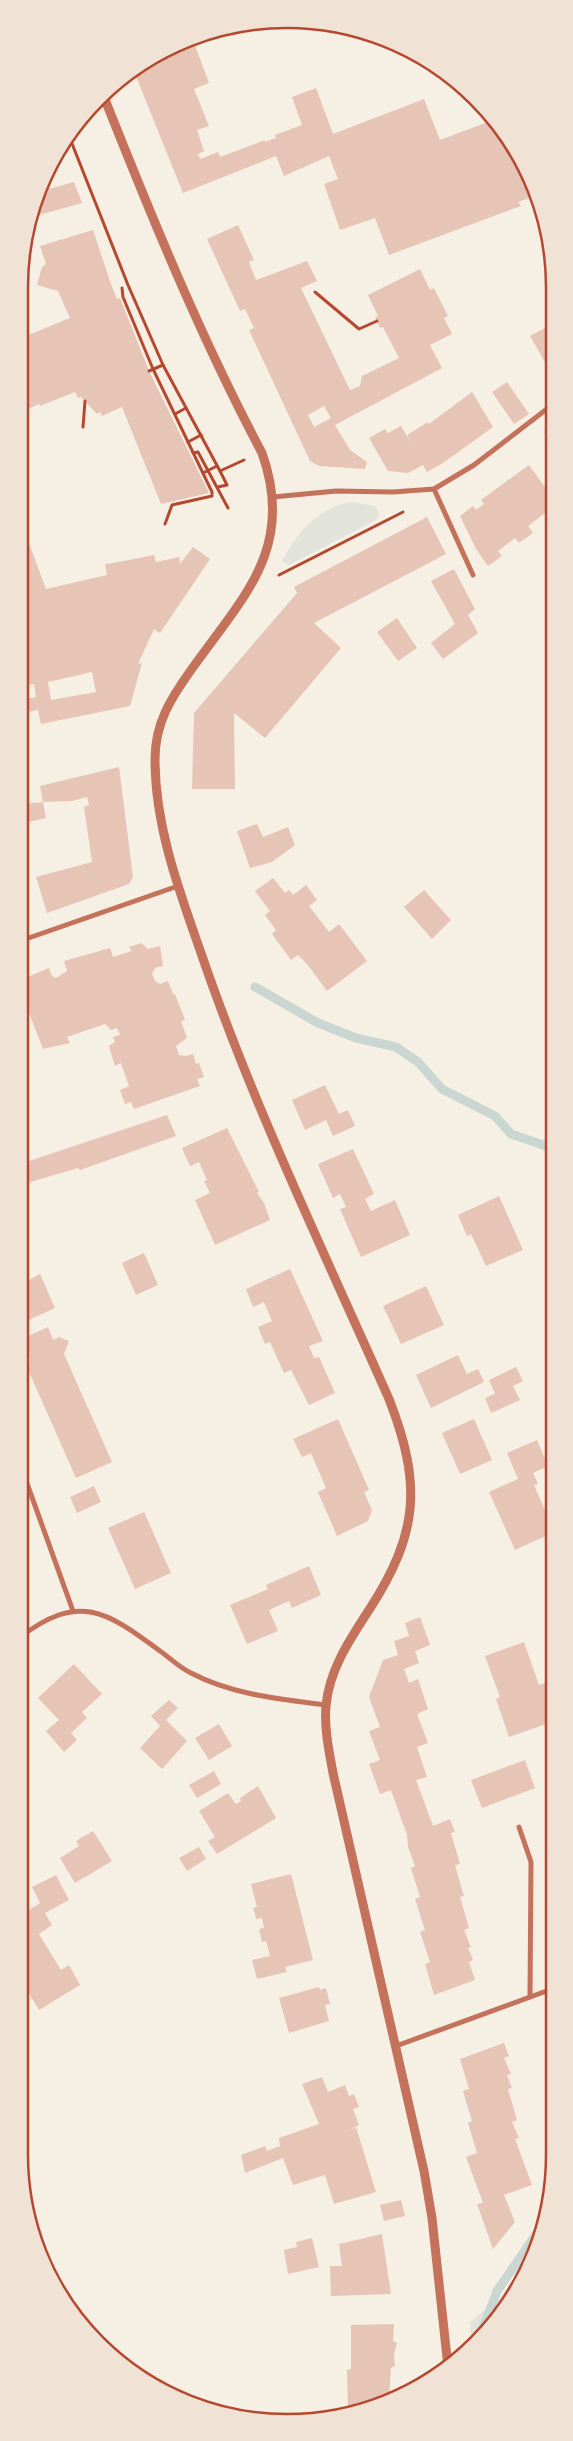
<svg xmlns="http://www.w3.org/2000/svg" width="573" height="2441" font-family="Raleway,sans-serif">
<style>
.green{fill:#e2e4dc}
.lines{fill:none;stroke-linecap:round;stroke-linejoin:round}
.stream{stroke:#c9d6d2;stroke-width:9}
.building{fill:#e6c5b7;fill-rule:evenodd}
.path{stroke:#b5482f;stroke-width:3}
.minor{stroke:#c5725c;stroke-width:5}
.tertiary{stroke:#c5725c;stroke-width:9}
.rim{fill:none;stroke:#b5482f;stroke-width:2.5}
</style>
<rect width="100%" height="100%" fill="#f6efe4"/>
<g class="green">
<path d="M352,502L375,506L380,514L376,520L289,565L282,561C297,532 319,507 352,502Z"/>
<polygon points="520,2282 519,2288 471,2342 470,2322"/>
</g>
<g class="lines">
<g class="stream">
<polyline points="255,987 318,1023 356,1038 396,1047 418,1062 442,1089 495,1116 511,1134 552,1148"/>
<polyline points="483,2328 497,2291 537,2233"/>
</g>
</g>
<g class="building">
<polygon points="193,40 209,83 194,89 209,126 197,130 204,151 198,154 200,159 218,152 220,157 265,140 265,142 276,138 275,135 302,125 292,97 316,88 333,134 424,99 440,140 493,120 527,168 535,196 518,202 521,206 389,255 375,218 340,230 324,184 338,179 329,156 284,176 276,156 183,193 133,69"/>
<polygon points="64,142 67,152 53,157 55,152"/>
<polygon points="74,182 82,203 39,215 36,208 42,191"/>
<path d="M238,225L254,260L249,262L256,280L307,261L317,281L301,288L350,390L360,386L362,376L399,358L383,327L380,328L375,317L378,316L368,295L420,269L430,290L434,288L448,316L444,318L452,334L430,345L442,368L335,425L350,450L367,462L365,469L319,466L310,461L249,330L254,328L245,309L240,311L207,239ZM324,406L331,418L314,427L308,415Z"/>
<polygon points="93,230 111,284 117,299 120,298 149,371 209,493 161,504 122,407 102,416 100,412 97,414 81,397 78,398 75,392 40,406 39,404 21,412 21,338 70,318 58,291 37,285 42,267 46,264 40,246"/>
<polygon points="552,324 552,369 550,371 530,336"/>
<polygon points="507,382 529,414 514,424 492,392"/>
<polygon points="472,392 493,427 443,463 427,472 423,465 408,473 388,471 369,438 385,429 388,433 401,426 412,445 407,435 428,422 429,424"/>
<polygon points="552,425 552,444 544,432"/>
<polygon points="529,465 547,490 552,486 552,508 528,526 533,533 519,543 515,538 498,551 502,556 488,566 476,549 460,516 473,506 476,510 484,504 481,500"/>
<polygon points="427,517 446,554 314,623 341,648 265,738 234,713 235,789 192,789 194,713 297,593 294,587"/>
<path d="M21,522L46,589L107,575L105,564L113,563L154,555L156,562L179,557L180,564L193,547L210,559L160,633L154,629L138,664L142,663L130,706L41,724L38,710L23,713L21,700L36,697L34,684L21,686ZM92,672L96,692L51,700L48,682Z"/>
<polygon points="454,569 475,609 468,615 478,633 443,659 431,643 455,624 431,581"/>
<polygon points="397,618 417,648 398,661 377,632"/>
<polygon points="119,767 133,877 129,884 47,913 36,877 92,862 84,807 89,805 87,797 72,801 43,802 40,786"/>
<polygon points="43,802 46,818 20,824 20,804"/>
<polygon points="257,824 263,837 288,827 295,845 272,862 250,868 237,831"/>
<polygon points="273,878 285,893 289,890 293,895 306,885 317,900 309,906 329,932 339,924 367,961 327,991 307,964 298,955 291,960 272,934 276,930 265,915 270,911 255,891"/>
<polygon points="424,890 451,920 432,939 404,907"/>
<polygon points="141,943 148,949 160,946 163,966 155,968 152,974 155,981 160,984 168,981 173,994 175,994 185,1020 181,1021 187,1038 176,1046 179,1055 186,1056 193,1054 196,1064 199,1063 204,1077 197,1079 200,1086 134,1109 131,1102 125,1104 120,1090 129,1086 121,1063 115,1066 109,1046 115,1042 113,1037 120,1035 117,1028 111,1030 105,1024 67,1037 70,1043 43,1049 26,1005 28,1004 20,980 49,968 52,976 56,978 67,971 64,961 110,948 113,957 132,951 129,947"/>
<polygon points="325,1085 339,1114 348,1110 355,1126 333,1136 326,1120 305,1130 292,1100"/>
<polygon points="167,1115 176,1136 80,1170 78,1168 20,1185 20,1164"/>
<polygon points="227,1128 259,1192 257,1193 264,1203 270,1220 215,1245 195,1200 210,1193 204,1181 207,1180 199,1162 190,1166 182,1148"/>
<polygon points="353,1149 374,1194 365,1199 371,1211 395,1200 410,1235 361,1257 340,1209 346,1207 340,1194 333,1198 318,1164"/>
<polygon points="499,1196 523,1250 486,1266 471,1234 467,1236 458,1215"/>
<polygon points="144,1253 158,1285 136,1295 122,1263"/>
<polygon points="290,1269 323,1341 309,1346 314,1358 319,1357 335,1393 309,1405 291,1370 284,1373 270,1342 265,1344 258,1327 272,1321 264,1302 253,1307 246,1289"/>
<polygon points="20,1270 25,1282 40,1274 55,1308 20,1324"/>
<polygon points="426,1286 444,1325 401,1344 383,1306"/>
<polygon points="48,1327 53,1340 59,1337 69,1341 64,1354 112,1462 76,1478 26,1365 29,1364 30,1359 26,1352 29,1350 24,1338"/>
<polygon points="458,1355 467,1374 478,1369 484,1382 431,1408 416,1375"/>
<polygon points="516,1367 523,1381 513,1386 520,1400 491,1413 485,1398 495,1394 489,1380"/>
<polygon points="338,1419 369,1490 364,1492 372,1510 368,1521 337,1536 318,1492 326,1488 311,1453 302,1457 293,1439"/>
<polygon points="474,1419 492,1460 460,1474 442,1433"/>
<polygon points="537,1440 548,1466 533,1473 538,1484 534,1485 549,1520 552,1519 552,1533 515,1550 489,1492 518,1479 507,1453"/>
<polygon points="94,1486 101,1502 77,1513 70,1497"/>
<polygon points="144,1512 171,1573 135,1589 108,1528"/>
<polygon points="309,1566 321,1595 292,1608 289,1601 269,1610 278,1631 247,1644 230,1605 268,1589 266,1585"/>
<polygon points="420,1617 430,1645 415,1651 419,1663 404,1669 409,1683 418,1679 428,1709 417,1714 428,1743 417,1747 427,1777 416,1780 433,1826 450,1819 455,1832 451,1833 460,1864 455,1865 464,1896 460,1897 469,1928 464,1930 471,1947 468,1948 473,1960 469,1962 475,1980 434,1995 425,1964 430,1962 420,1932 425,1930 415,1899 420,1897 411,1868 415,1866 408,1847 407,1835 391,1790 380,1794 369,1764 380,1760 369,1731 380,1727 369,1697 383,1660 398,1655 394,1641 409,1636 405,1623"/>
<polygon points="524,1642 539,1685 552,1680 552,1722 509,1737 496,1699 500,1697 485,1656"/>
<polygon points="74,1664 102,1694 82,1712 87,1718 71,1733 77,1740 64,1752 46,1731 59,1720 38,1698"/>
<polygon points="169,1700 178,1708 166,1720 187,1741 162,1769 140,1748 160,1726 151,1716"/>
<polygon points="219,1724 232,1746 209,1760 195,1738"/>
<polygon points="525,1760 535,1788 482,1808 471,1780"/>
<polygon points="214,1771 221,1784 197,1798 189,1785"/>
<polygon points="258,1786 276,1818 217,1854 208,1841 215,1837 199,1811 228,1793 236,1804 241,1801 240,1798"/>
<polygon points="93,1831 112,1861 75,1883 60,1858 79,1846 76,1841"/>
<polygon points="199,1847 206,1859 187,1871 179,1858"/>
<polygon points="291,1874 313,1960 285,1967 287,1972 257,1979 252,1960 270,1956 266,1941 262,1942 259,1929 264,1928 262,1918 256,1919 255,1914 253,1908 257,1907 251,1884"/>
<polygon points="56,1875 69,1900 45,1913 52,1925 39,1934 61,1970 69,1965 80,1985 39,2010 19,1977 19,1912 24,1909 26,1912 40,1903 32,1887"/>
<polygon points="319,1987 320,1990 326,1988 330,2004 325,2005 329,2021 289,2033 279,1998"/>
<polygon points="504,2043 509,2056 504,2058 511,2074 507,2075 512,2088 508,2089 517,2120 512,2122 519,2138 515,2139 532,2185 504,2195 515,2222 493,2249 477,2204 483,2203 466,2157 477,2153 468,2123 472,2121 463,2091 469,2089 460,2059"/>
<polygon points="322,2077 328,2092 345,2085 349,2096 354,2094 359,2107 353,2109 359,2125 341,2134 356,2127 376,2192 334,2204 325,2175 293,2185 283,2158 245,2173 241,2155 265,2146 267,2151 280,2146 279,2138 319,2124 302,2084"/>
<polygon points="401,2200 405,2216 384,2221 380,2205"/>
<polygon points="382,2234 391,2294 331,2296 330,2266 342,2266 339,2244"/>
<polygon points="312,2238 319,2267 288,2274 284,2250 297,2247 296,2242"/>
<polygon points="394,2324 393,2341 397,2343 394,2354 395,2366 391,2368 389,2399 372,2408 348,2411 347,2370 351,2369 351,2325"/>
</g>
<g class="lines">
<g class="path">
<polyline points="69,136 128,285 163,365 220,471 244,460"/>
<polyline points="122,288 123,297 153,369 212,492 212,496 172,505 165,524"/>
<polyline points="315,292 359,329 377,321"/>
<polyline points="149,371 163,365"/>
<polyline points="175,414 186,408"/>
<polyline points="83,427 85,401"/>
<polyline points="188,442 201,435"/>
<polyline points="193,453 198,452 228,508"/>
<polyline points="203,473 217,466"/>
<polyline points="218,487 227,485 220,471"/>
<polyline points="279,575 403,512"/>
<polyline points="465,2345 475,2338"/>
</g>
<g class="minor">
<polyline points="434,489 473,575"/>
<polyline points="273,497 336,491 393,492 434,489 474,465 552,405"/>
<polyline points="20,941 178,886"/>
<polyline points="20,1464 73,1611"/>
<path d="M19,1638C79,1592 106,1611 160,1651C170,1658 180,1668 191,1673C233,1695 280,1699 326,1705"/>
<polyline points="519,1827 531,1862 530,1997"/>
<polyline points="396,2046 552,1989"/>
</g>
<path class="tertiary" d="M104,97C152,218 201,338 262,453C296,548 243,597 191,670C171,698 155,723 155,759C155,827 179,890 201,953C253,1105 324,1252 389,1399C422,1484 419,1533 369,1610C350,1639 329,1670 326,1706C324,1728 329,1751 333,1773L424,2171L432,2218L448,2367"/>
</g>
<path d="M0 0H573V2441H0ZM287 28H287A259 259 0 0 1 546 287V2155A259 259 0 0 1 287 2414H287A259 259 0 0 1 28 2155V287A259 259 0 0 1 287 28Z" fill="#f1e2d6" fill-rule="evenodd"/>
<path class="rim" d="M287 28H287A259 259 0 0 1 546 287V2155A259 259 0 0 1 287 2414H287A259 259 0 0 1 28 2155V287A259 259 0 0 1 287 28Z"/>
</svg>
